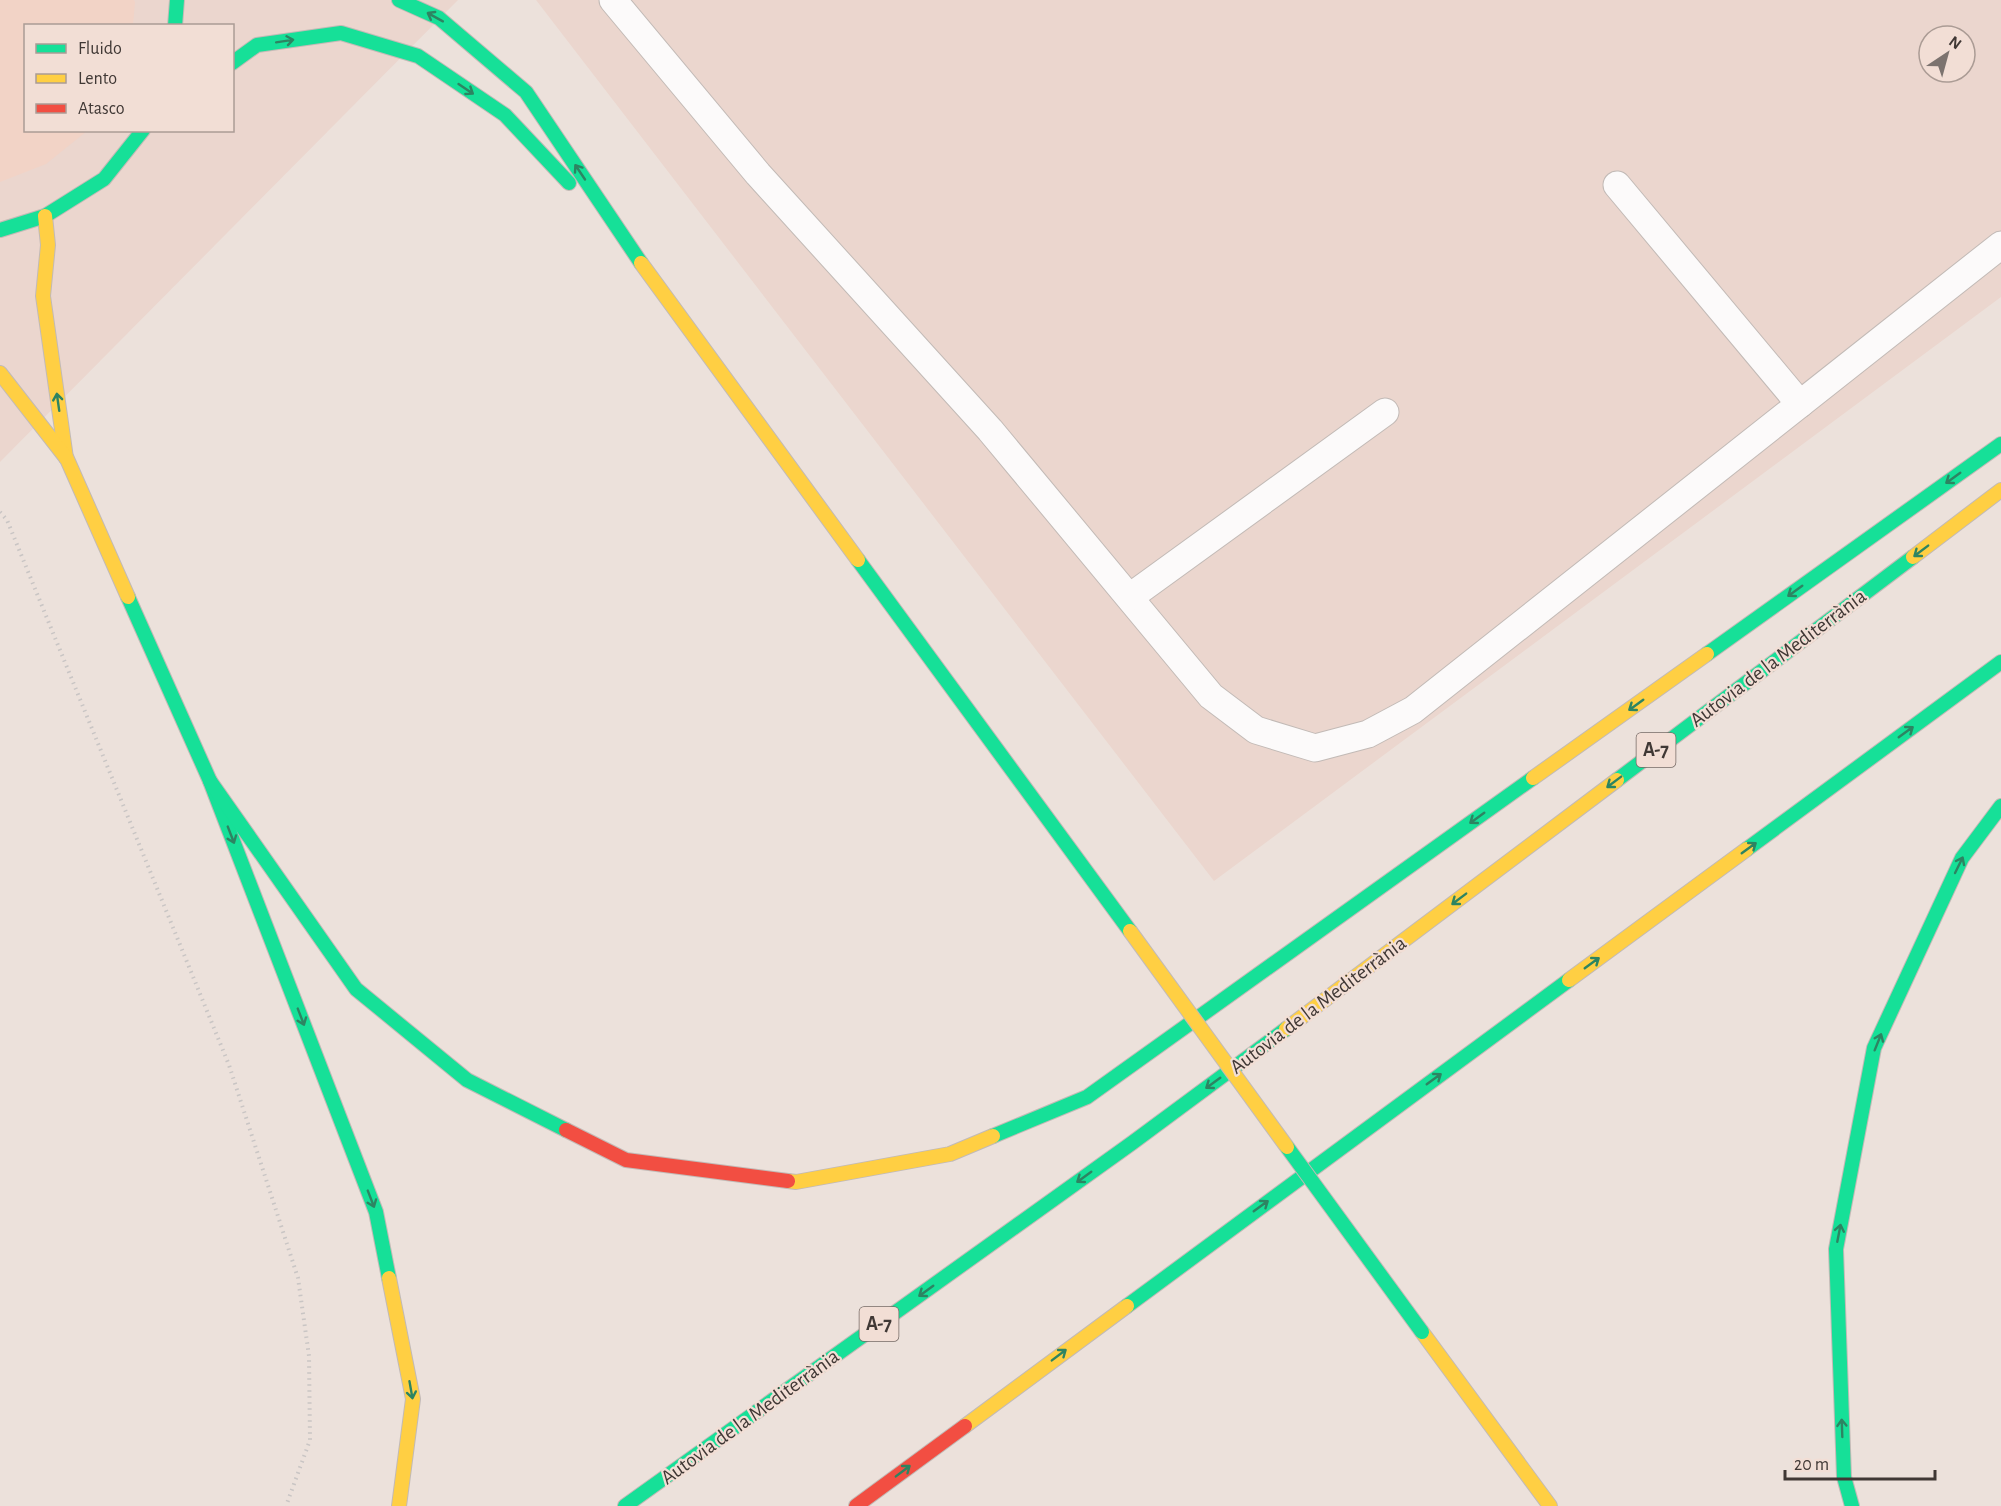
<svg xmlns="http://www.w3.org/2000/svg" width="2001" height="1506" font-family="'Alegreya Sans',sans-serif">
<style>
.built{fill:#ebd6ce;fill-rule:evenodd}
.green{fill:#f2d3c6}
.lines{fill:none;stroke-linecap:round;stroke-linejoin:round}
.lane-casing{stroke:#c2bab6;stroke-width:29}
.fast-casing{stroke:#c2bab6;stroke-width:16}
.slow-casing{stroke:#c2bab6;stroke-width:16}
.jam-casing{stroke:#c2bab6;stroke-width:16}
.path{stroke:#c9c5c4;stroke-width:4;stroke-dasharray:1.5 4.5;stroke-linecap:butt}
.lane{stroke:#fcfafa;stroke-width:27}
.fast{stroke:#16e098;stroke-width:14}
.slow{stroke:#ffcf43;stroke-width:14}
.jam{stroke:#f24e42;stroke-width:14}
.fast-bridge-casing{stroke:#c2bab6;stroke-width:16;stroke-linecap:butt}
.slow-bridge-casing{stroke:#c2bab6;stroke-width:16;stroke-linecap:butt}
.fast-bridge{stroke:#16e098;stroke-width:14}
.slow-bridge{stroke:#ffcf43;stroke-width:14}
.oneway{stroke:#2d8462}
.labels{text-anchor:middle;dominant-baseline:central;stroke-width:4.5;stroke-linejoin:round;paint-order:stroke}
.shield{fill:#f2ded5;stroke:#756a65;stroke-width:1.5}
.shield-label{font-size:20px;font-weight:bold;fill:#403835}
.street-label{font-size:21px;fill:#403835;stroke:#f2ded5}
</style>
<rect width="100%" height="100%" fill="#ece1db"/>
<g class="built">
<path d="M0,0H458L0,462ZM26,26H232V130H26Z"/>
<path d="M536,0H2001V297L1214,881ZM1929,36H1965V72H1929Z"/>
</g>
<polygon class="green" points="0,0 134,0 135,2 133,25 26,26 26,130 87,131 46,164 0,182"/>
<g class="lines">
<defs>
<g id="lane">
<polyline points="613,0 758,174 990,430 1211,696 1256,730 1315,748 1368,734 1413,710 2001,245"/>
<polyline points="1617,185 1800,404"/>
<polyline points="1130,597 1385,412"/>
</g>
<g id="fast">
<polyline points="399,0 439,18 526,92 641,263"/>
<polyline points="175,26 177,0"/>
<polyline points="232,63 257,45 341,33 418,56 505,115 569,183"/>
<polyline points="0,230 45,216 104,179 143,130"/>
<polyline points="858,560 1130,931"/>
<polyline points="128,597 210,781 376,1212 389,1278"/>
<polyline points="1707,654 2001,444"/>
<polyline points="1617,780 1913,557"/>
<polyline points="210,781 356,989 467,1080 566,1130"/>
<polyline points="1747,849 2001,662"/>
<polyline points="993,1136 1087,1097 1533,778"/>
<polyline points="1127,1306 1569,980"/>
<polyline points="625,1506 1132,1143 1286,1029"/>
<polyline points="1852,1506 1844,1477 1836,1249 1874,1048 1962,858 2001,806"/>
</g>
<g id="slow">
<polyline points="45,216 48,245 43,296 66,458"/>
<polyline points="641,263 858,560"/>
<polyline points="0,373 67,459 128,597"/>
<polyline points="1913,557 2001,490"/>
<polyline points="1533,778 1707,654"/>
<polyline points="1569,980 1747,849"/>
<polyline points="1286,1029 1617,780"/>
<polyline points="788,1181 796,1182 950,1154 993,1136"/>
<polyline points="389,1278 413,1399 399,1506"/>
<polyline points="1422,1332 1550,1506"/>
<polyline points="965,1426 1127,1306"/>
</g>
<g id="jam">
<polyline points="566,1130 626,1160 788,1181"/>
<polyline points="856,1506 965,1426"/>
</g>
</defs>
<use href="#lane" class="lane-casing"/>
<use href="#fast" class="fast-casing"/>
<use href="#slow" class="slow-casing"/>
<use href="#jam" class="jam-casing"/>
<polyline class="path" points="0,512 7,520 229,1065 298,1278 309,1356 310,1440 286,1506"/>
<use href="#lane" class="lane"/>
<use href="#fast" class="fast"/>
<use href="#slow" class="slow"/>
<use href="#jam" class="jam"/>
<defs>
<polyline id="fast-bridge" points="1287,1147 1422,1332"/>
<polyline id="slow-bridge" points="1130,931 1287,1147"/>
</defs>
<use href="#fast-bridge" class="fast-bridge-casing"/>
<use href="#slow-bridge" class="slow-bridge-casing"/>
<use href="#fast-bridge" class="fast-bridge"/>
<use href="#slow-bridge" class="slow-bridge"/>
</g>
<defs><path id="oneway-shaft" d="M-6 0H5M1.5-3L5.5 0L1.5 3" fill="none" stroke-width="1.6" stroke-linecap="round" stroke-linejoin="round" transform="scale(1.5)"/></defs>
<g class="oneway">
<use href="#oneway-shaft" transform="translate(435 17) rotate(-151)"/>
<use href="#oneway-shaft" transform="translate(285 41) rotate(-9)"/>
<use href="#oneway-shaft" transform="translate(466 89) rotate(34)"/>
<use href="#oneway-shaft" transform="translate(580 172) rotate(-124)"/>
<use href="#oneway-shaft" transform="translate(58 402) rotate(-98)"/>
<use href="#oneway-shaft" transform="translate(1953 478) rotate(144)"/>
<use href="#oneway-shaft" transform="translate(1921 551) rotate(143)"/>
<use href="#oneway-shaft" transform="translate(1795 591) rotate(144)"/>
<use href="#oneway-shaft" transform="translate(1636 705) rotate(144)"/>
<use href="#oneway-shaft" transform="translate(1906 732) rotate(-36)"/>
<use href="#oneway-shaft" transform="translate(1614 782) rotate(143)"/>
<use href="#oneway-shaft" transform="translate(1477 818) rotate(144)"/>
<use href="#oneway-shaft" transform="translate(231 835) rotate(69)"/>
<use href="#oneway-shaft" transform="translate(1749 848) rotate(-36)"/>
<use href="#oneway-shaft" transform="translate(1959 865) rotate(-64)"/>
<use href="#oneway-shaft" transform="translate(1459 899) rotate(143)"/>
<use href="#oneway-shaft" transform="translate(1592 963) rotate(-36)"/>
<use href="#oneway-shaft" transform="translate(301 1017) rotate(69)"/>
<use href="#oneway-shaft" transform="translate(1878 1042) rotate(-68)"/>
<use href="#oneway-shaft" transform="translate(1434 1079) rotate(-36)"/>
<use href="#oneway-shaft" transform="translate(1213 1083) rotate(144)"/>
<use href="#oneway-shaft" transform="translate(1084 1177) rotate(144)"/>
<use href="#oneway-shaft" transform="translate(371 1199) rotate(69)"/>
<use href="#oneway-shaft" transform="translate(1261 1206) rotate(-36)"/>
<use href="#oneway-shaft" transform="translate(1839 1233) rotate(-79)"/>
<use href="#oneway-shaft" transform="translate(926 1291) rotate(144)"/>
<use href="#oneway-shaft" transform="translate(1059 1355) rotate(-37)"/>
<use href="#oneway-shaft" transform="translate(411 1390) rotate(80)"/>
<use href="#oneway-shaft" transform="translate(1842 1428) rotate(-92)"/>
<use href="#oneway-shaft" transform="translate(903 1471) rotate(-37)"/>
</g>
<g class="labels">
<g class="shield">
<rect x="1636.5" y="733" width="39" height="34" rx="4.5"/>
<rect x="859.5" y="1307" width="39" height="34" rx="4.5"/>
</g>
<g class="shield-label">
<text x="1656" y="750">A-7</text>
<text x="879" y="1324">A-7</text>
</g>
<g class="street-label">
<text transform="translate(1778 658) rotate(-37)">Autovia de la Mediterrània</text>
<text transform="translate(1318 1005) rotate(-37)">Autovia de la Mediterrània</text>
<text transform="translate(750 1417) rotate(-36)">Autovia de la Mediterrània</text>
</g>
</g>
<rect x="24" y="24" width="210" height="108" fill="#f2ded5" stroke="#ab9c95" stroke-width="1.5"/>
<rect x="36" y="44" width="30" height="9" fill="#16e098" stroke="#ab9c95" stroke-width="1.5"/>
<text x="78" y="54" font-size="18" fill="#403835">Fluido</text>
<rect x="36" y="74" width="30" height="9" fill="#ffcf43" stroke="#ab9c95" stroke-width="1.5"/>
<text x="78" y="84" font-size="18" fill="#403835">Lento</text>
<rect x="36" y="104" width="30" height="9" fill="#f24e42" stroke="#ab9c95" stroke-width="1.5"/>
<text x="78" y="114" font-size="18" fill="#403835">Atasco</text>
<g transform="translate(1947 54) rotate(36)"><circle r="28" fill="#f2ded5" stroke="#ab9c95" stroke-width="1.5"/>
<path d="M0-4.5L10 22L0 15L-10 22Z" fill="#7c736f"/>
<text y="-9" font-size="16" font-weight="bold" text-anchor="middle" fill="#403835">N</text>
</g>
<path d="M1785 1470v9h150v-9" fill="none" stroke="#403835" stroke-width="3"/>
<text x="1794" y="1470" font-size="18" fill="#403835" stroke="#f2ded5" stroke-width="4.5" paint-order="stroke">20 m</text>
</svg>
